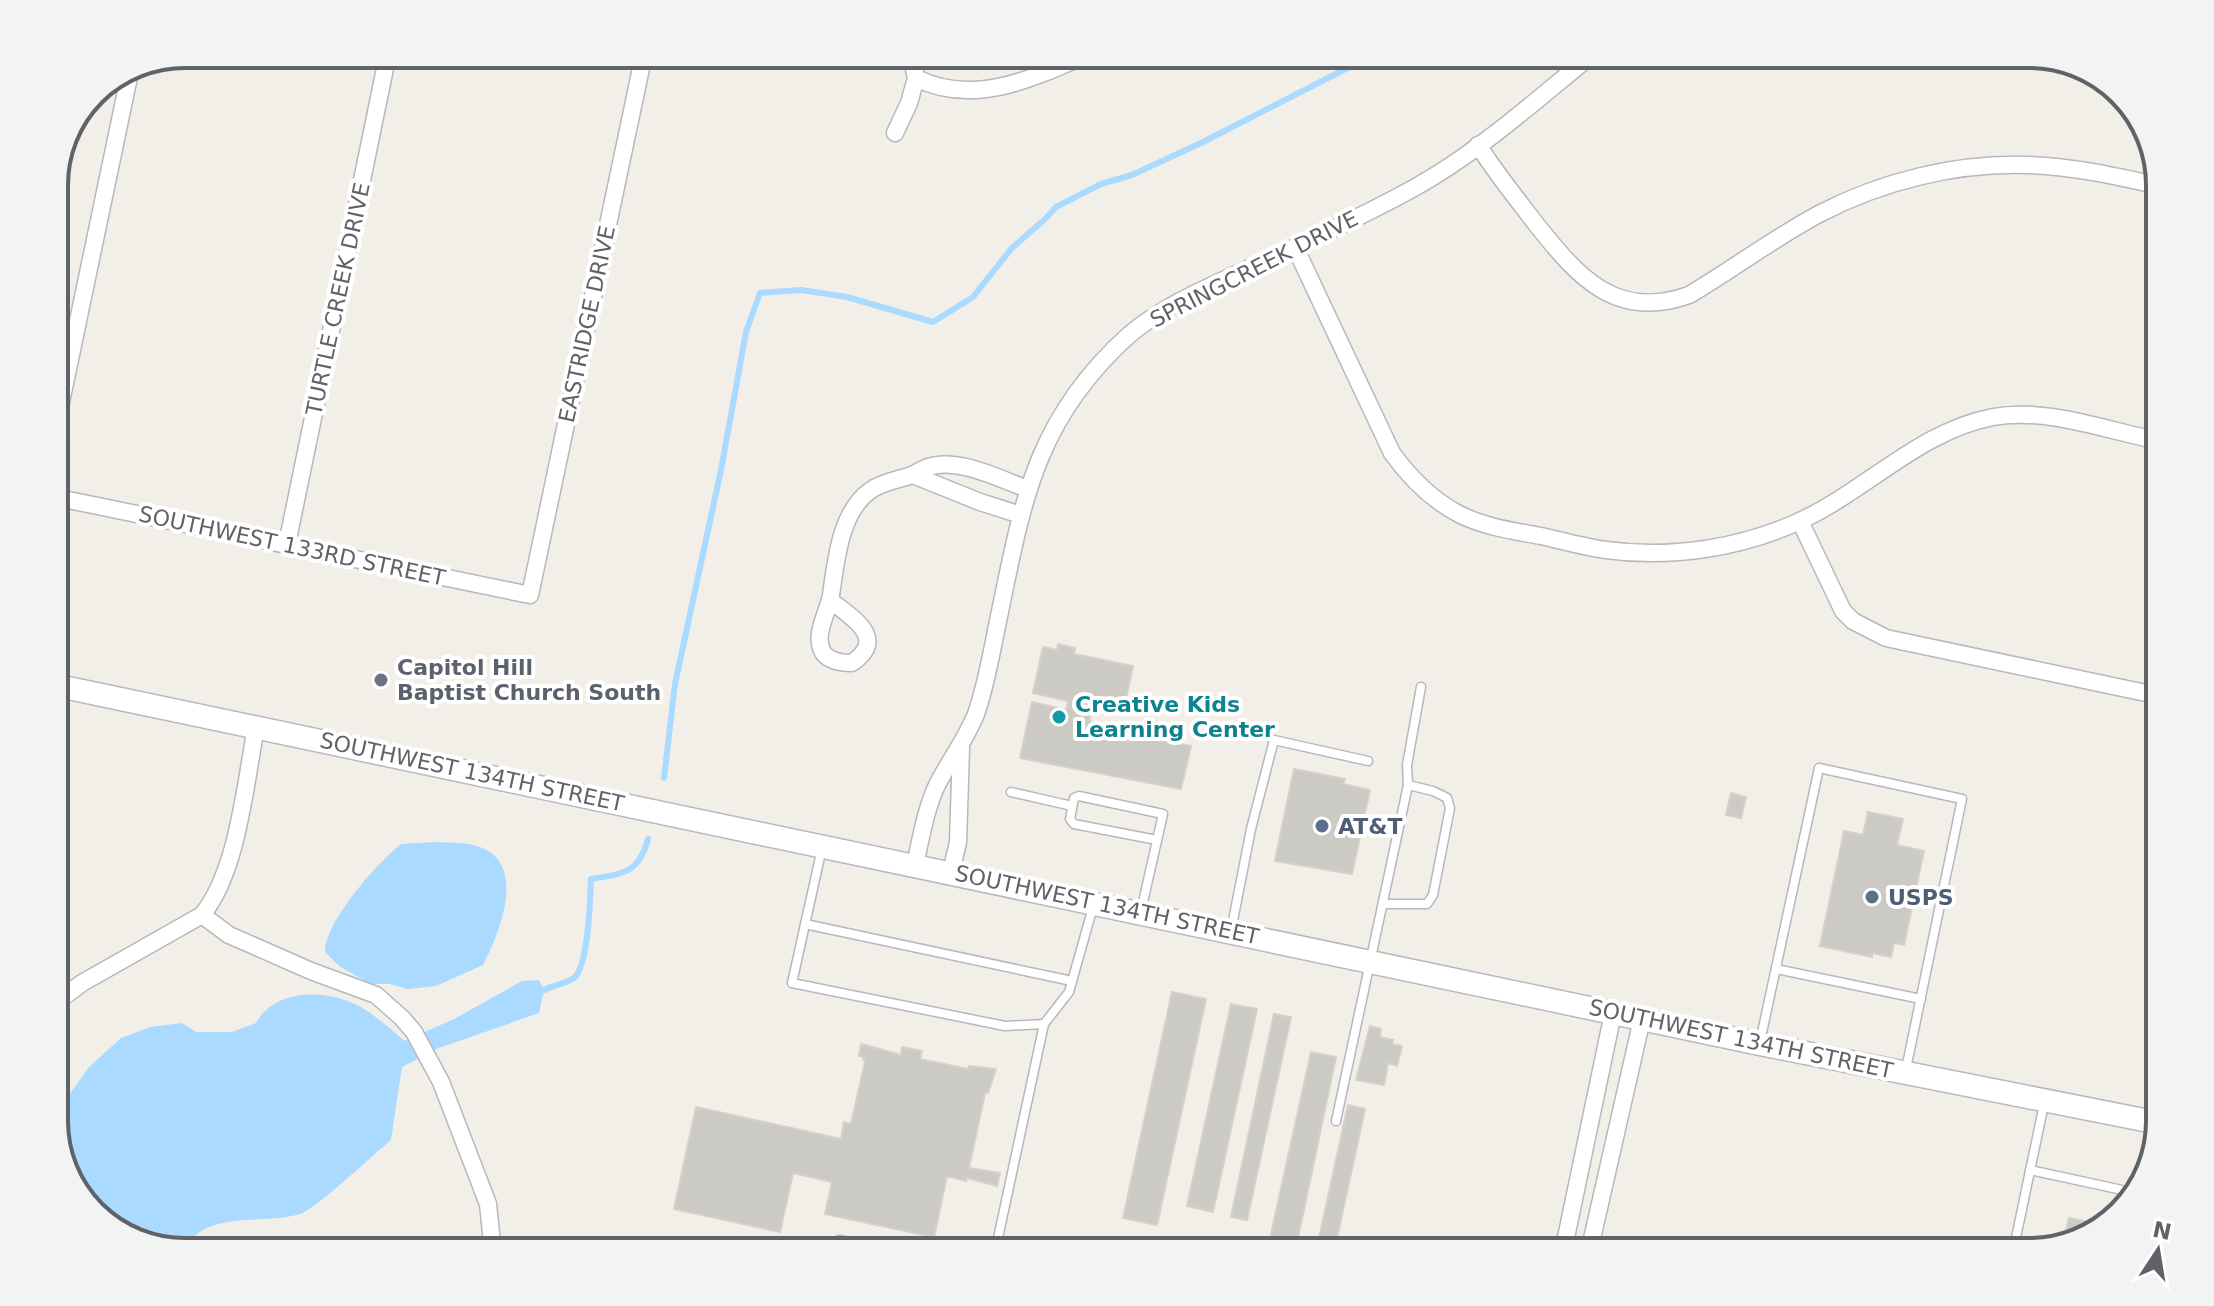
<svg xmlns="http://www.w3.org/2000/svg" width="2214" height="1306" font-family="'DejaVu Sans',sans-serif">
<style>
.water{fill:#aadaff}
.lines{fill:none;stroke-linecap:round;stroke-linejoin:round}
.stream{stroke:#aadaff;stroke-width:6}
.building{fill:#cccac5;stroke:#d6d1c6;stroke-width:2}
.lane-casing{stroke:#b5b8bc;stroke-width:11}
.street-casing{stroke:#b5b8bc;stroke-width:19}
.secondary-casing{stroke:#b6babf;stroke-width:25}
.lane{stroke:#fff;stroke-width:8}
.street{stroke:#fff;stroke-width:16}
.secondary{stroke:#fff;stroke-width:22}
.worship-dot{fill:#6b7280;stroke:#fff;stroke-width:3}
.culture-dot{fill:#0f9aa8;stroke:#fff;stroke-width:3}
.service-dot{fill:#5c6f8a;stroke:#fff;stroke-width:3}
.labels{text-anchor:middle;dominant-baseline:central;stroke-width:8;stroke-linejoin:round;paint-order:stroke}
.street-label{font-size:22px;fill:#5f6368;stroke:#fff}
.worship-label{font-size:22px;font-weight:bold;fill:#5b616d;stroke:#fff;text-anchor:start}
.culture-label{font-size:22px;font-weight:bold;fill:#0d838f;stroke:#fff;text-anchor:start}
.service-label{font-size:22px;font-weight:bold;fill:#4e5e75;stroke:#fff;text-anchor:start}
.rim{fill:none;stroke:#5f6368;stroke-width:4}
</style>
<rect width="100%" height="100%" fill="#f1efe8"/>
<g class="water">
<path d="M436,842C450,843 467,842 480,847C528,865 499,934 483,965L436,986L408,989L390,984H371L339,966L325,952C325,922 377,863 401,844Z"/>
<path d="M539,980L544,990L539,1013L439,1048L402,1067L391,1140C374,1154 316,1209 300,1214C259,1226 208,1208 181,1251L119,1234L72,1187L54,1129V1116L89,1067L121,1038L150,1027L182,1023L196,1032H232L256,1023C275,988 327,989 359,1006C375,1015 390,1029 405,1041L456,1018L522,981Z"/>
</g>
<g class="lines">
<g class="stream">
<polyline points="664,778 675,684 721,470 746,332 760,293 801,290 847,297 933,322 973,297 1011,249 1045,219 1056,207 1101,184 1132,175 1203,142 1375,54"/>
<path d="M544,990C553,986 567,983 574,978C589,965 590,899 591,879C623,874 639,873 648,839"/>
</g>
</g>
<g class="building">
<polygon points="1058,644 1075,648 1074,654 1133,666 1123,712 1092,706 1089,721 1108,725 1107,728 1191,746 1181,789 1020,758 1032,702 1066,710 1068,701 1033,693 1043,647 1057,650"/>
<polygon points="1294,769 1345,779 1343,784 1370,790 1352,874 1275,861"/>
<polygon points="1731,793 1746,797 1741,818 1726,815"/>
<polygon points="1868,812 1903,819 1897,845 1924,851 1904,945 1894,943 1891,957 1872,953 1872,957 1820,946 1844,831 1863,835"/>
<polygon points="1172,992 1206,999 1157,1225 1123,1218"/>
<polygon points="1231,1004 1257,1009 1213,1212 1187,1206"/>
<polygon points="1274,1014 1291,1017 1247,1220 1231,1217"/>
<polygon points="1370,1026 1381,1029 1380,1037 1393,1040 1392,1044 1402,1046 1397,1066 1388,1063 1384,1085 1356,1080"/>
<polygon points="861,1044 901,1055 902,1047 922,1051 920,1059 968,1069 969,1066 996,1069 988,1093 985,1093 969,1168 1000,1173 997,1186 967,1178 966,1181 947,1176 934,1237 825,1214 832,1182 793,1173 780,1232 674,1209 696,1107 841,1139 844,1122 851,1124 865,1062 862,1056 859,1056"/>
<polygon points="1311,1052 1336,1057 1295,1252 1286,1252 1268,1248"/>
<polygon points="1348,1105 1365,1109 1334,1252 1316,1252"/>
<polygon points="2069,1218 2104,1225 2095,1234 2063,1243"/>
</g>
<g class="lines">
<defs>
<g id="lane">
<polyline points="1011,792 1072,806"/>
<polyline points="822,848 792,983 1005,1026 1044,1024"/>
<polyline points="1384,904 1427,904 1433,895 1450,808 1447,798 1433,791 1408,785"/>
<polyline points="1141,911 1163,814 1079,796 1074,798 1070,819 1074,824 1157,840"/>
<polyline points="805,924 1072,981"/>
<polyline points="1231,931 1251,829 1274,740 1368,761"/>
<polyline points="1776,969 1921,999"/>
<polyline points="1760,1042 1819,768 1962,799 1906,1069"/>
<polyline points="1336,1121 1408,785 1407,765 1421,687"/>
<polyline points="2030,1170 2136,1193"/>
<polyline points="837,1252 839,1240 906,1252"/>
<polyline points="995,1252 1044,1024 1069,992 1093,907"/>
<polyline points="2013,1252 2044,1104"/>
</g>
<g id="street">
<path d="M916,78C974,107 1034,78 1088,54"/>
<polyline points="895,133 909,103 916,78 911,54"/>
<path d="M1478,145C1496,173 1516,198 1536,224C1578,277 1616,321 1689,295C1733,269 1774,238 1819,214C1882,181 1956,163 2026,165C2071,166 2116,176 2160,186"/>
<path d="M1295,247L1392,453C1410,478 1432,500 1459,514C1484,527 1514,531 1541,536C1563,541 1584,547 1606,550C1671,559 1742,548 1802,520C1868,489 1920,431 1993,417C2047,407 2107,431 2160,441"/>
<polyline points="54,436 129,77"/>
<polyline points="913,475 980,502 1021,515"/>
<polyline points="54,497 530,595 644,54"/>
<polyline points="1800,521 1843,611 1853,621 1886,638 2160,696"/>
<polyline points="287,544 388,54"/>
<path d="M830,600C850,617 889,637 852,663C843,663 831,662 824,654C812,636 828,613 831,595C836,561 840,511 871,490C881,483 895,480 906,477C914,475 920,470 928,467C959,457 999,479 1028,489"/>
<path d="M915,865C921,838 926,807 938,783C950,760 966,739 976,714C986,686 991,655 997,626C1022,506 1033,421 1129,335C1165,304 1214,285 1256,265C1309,241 1363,216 1414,188C1479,152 1536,100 1593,54"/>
<polyline points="951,872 958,842 961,748"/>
<polyline points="202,915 229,935 311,971 376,995 402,1018 414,1032 441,1082 488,1204 493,1252"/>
<path d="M54,1004L82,983L202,915C238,871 245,784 256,728"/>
<polyline points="1563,1252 1613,1013"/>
<polyline points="1589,1252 1642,1019"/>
</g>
<polyline id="secondary" points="54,685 1760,1044 2159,1123"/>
</defs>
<use href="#lane" class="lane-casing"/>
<use href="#street" class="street-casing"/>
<use href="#secondary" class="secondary-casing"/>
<use href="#lane" class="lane"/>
<use href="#street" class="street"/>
<use href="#secondary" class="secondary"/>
</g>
<circle class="worship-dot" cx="381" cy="680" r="8"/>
<circle class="culture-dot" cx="1059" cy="717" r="8"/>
<g class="service-dot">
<circle cx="1322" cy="826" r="8"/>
<circle cx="1872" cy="897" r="8"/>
</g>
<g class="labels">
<g class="street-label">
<text transform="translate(1254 269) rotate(-27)">SPRINGCREEK DRIVE</text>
<text transform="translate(338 299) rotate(-78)">TURTLE CREEK DRIVE</text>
<text transform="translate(587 324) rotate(-78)">EASTRIDGE DRIVE</text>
<text transform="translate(292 546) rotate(12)">SOUTHWEST 133RD STREET</text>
<text transform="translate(472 772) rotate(12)">SOUTHWEST 134TH STREET</text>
<text transform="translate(1107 905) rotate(12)">SOUTHWEST 134TH STREET</text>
<text transform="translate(1741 1039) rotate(12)">SOUTHWEST 134TH STREET</text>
</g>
<g class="worship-label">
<text x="397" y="667">Capitol Hill<tspan x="397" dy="25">Baptist Church South</tspan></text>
</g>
<g class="culture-label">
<text x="1075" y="704">Creative Kids<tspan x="1075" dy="25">Learning Center</tspan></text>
</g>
<g class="service-label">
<text x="1338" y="826">AT&amp;T</text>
<text x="1888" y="897">USPS</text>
</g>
</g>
<path d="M0 0H2214V1306H0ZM185 68H2029A117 117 0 0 1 2146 185V1121A117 117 0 0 1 2029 1238H185A117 117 0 0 1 68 1121V185A117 117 0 0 1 185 68Z" fill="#f2f3f3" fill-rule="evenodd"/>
<path class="rim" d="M185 68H2029A117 117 0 0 1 2146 185V1121A117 117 0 0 1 2029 1238H185A117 117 0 0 1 68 1121V185A117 117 0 0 1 185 68Z"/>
<g transform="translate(2158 1250) rotate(12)" stroke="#ffffff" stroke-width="6" paint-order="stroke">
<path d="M0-6L14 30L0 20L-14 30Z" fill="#5f6368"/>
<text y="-12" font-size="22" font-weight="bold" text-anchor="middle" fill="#5f6368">N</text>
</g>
</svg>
